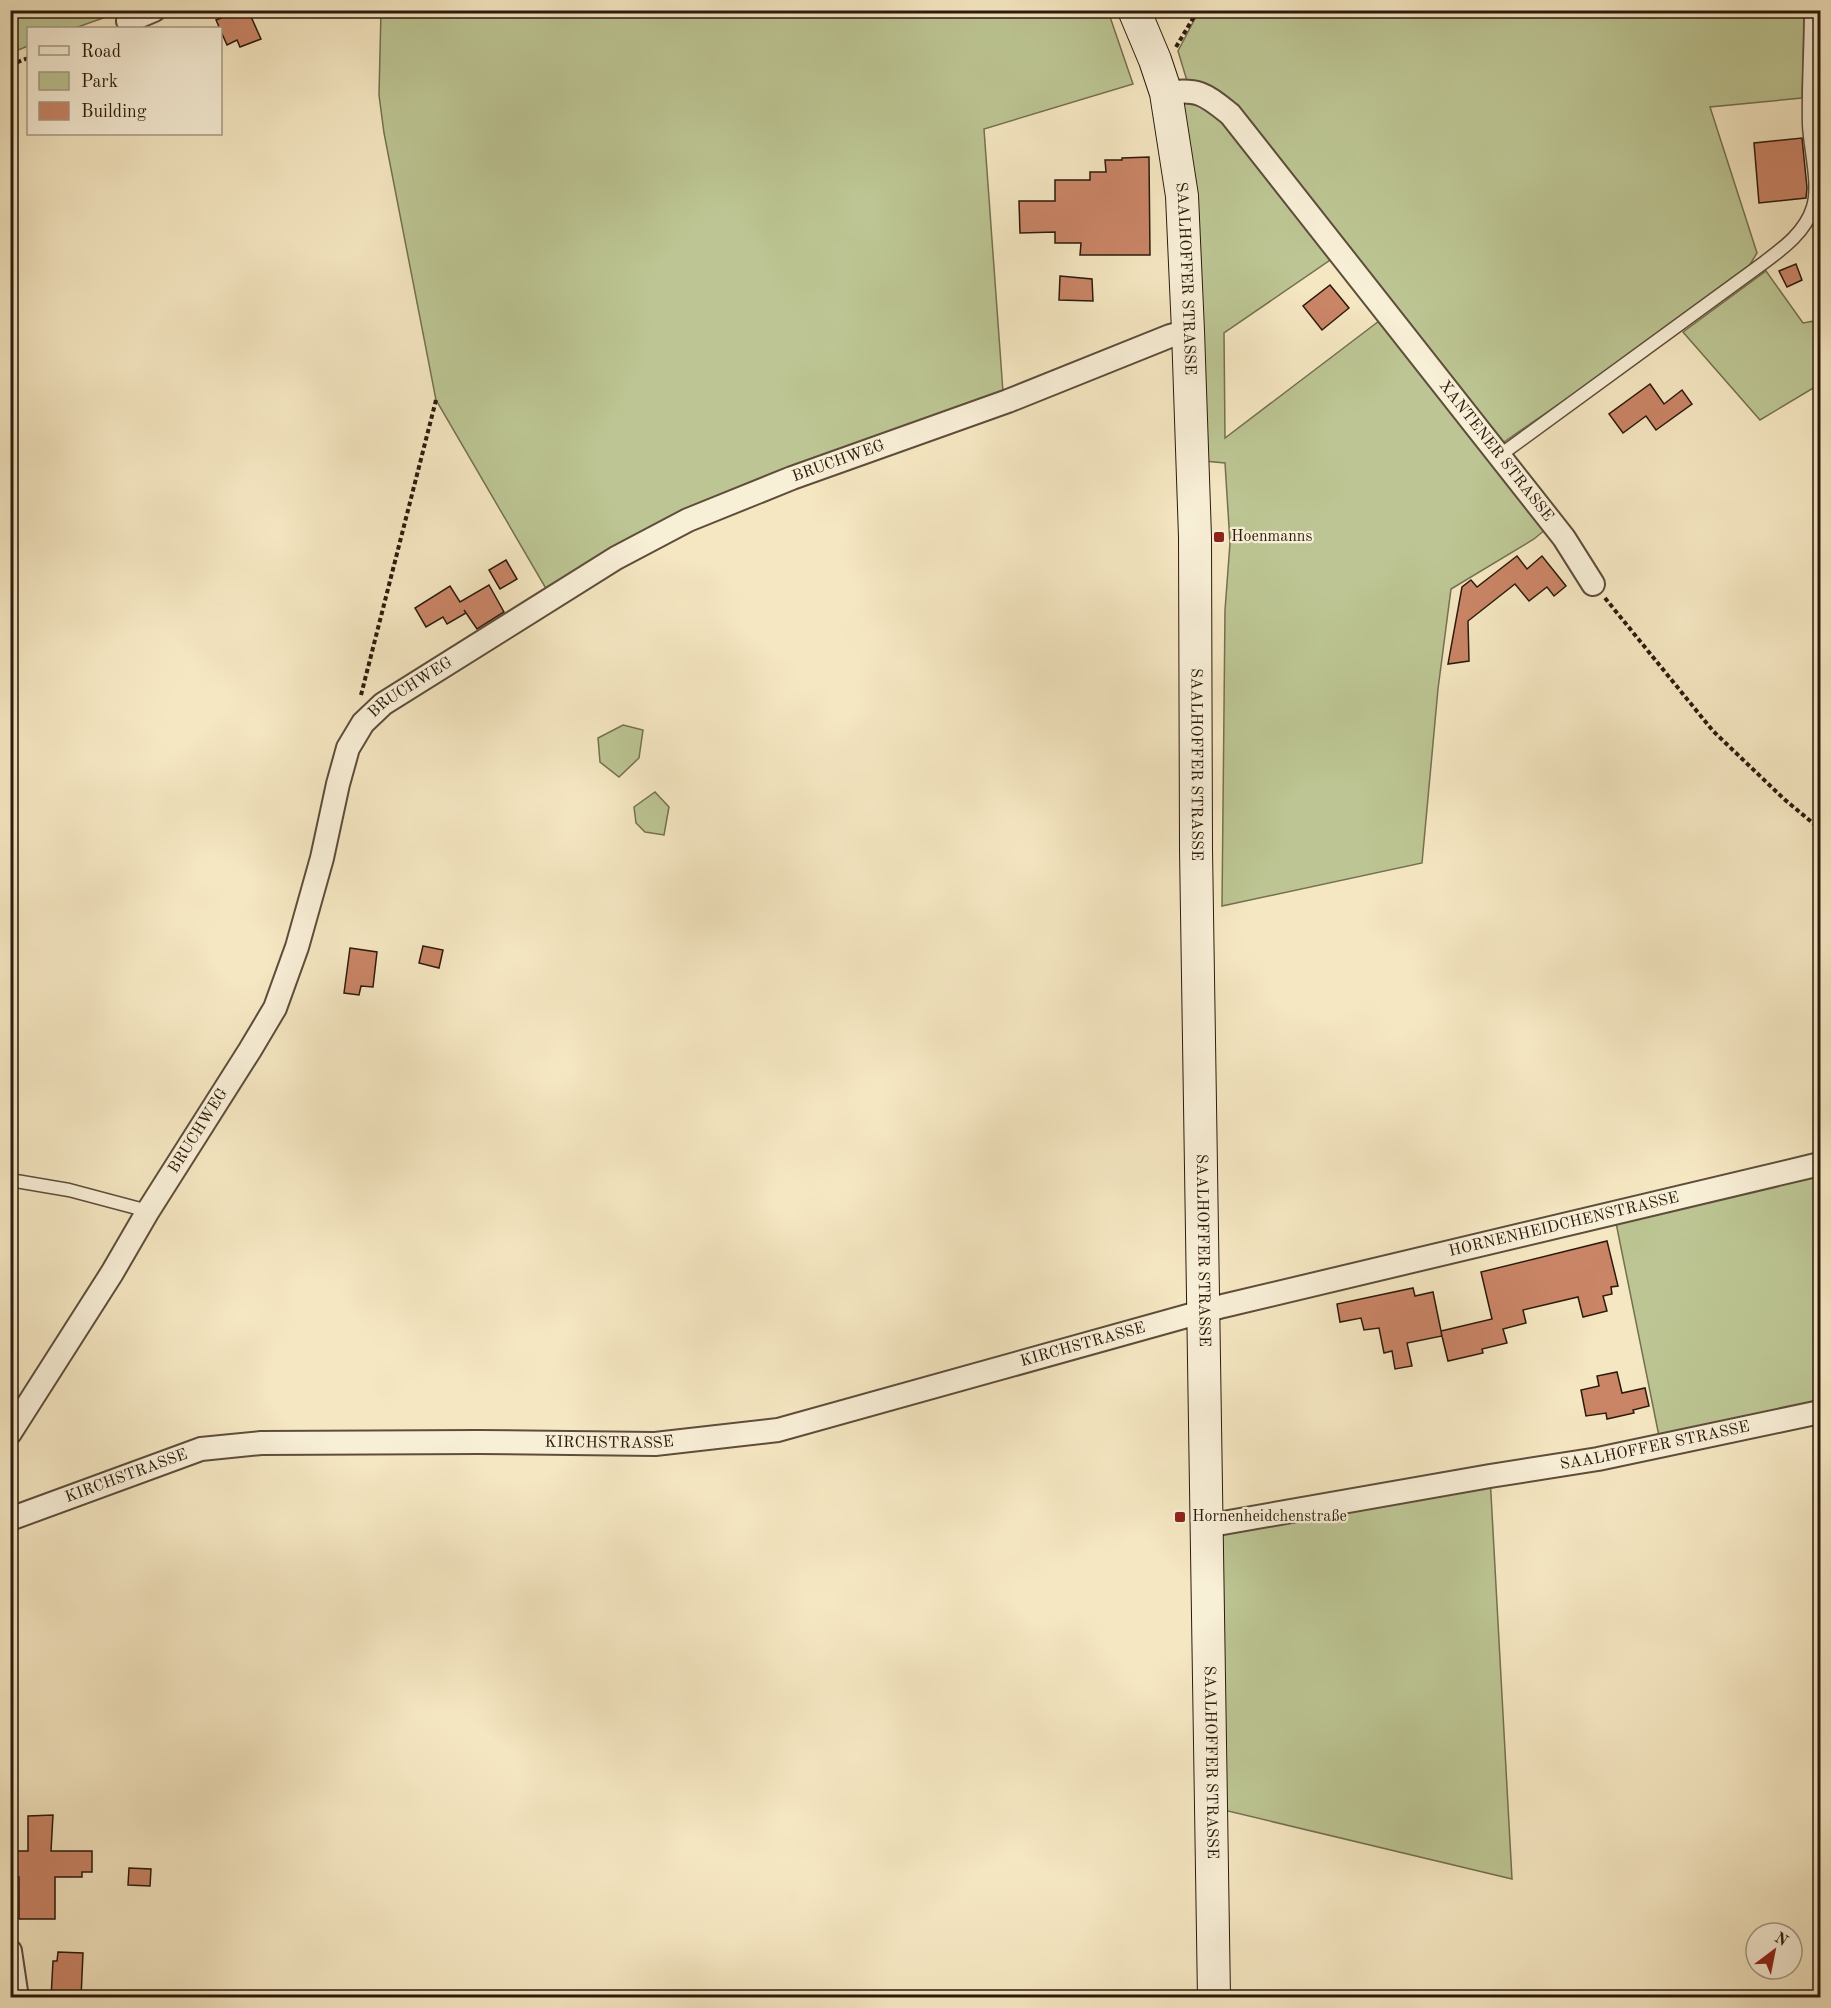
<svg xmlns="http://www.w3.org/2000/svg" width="1831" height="2008" font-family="'Old Standard TT',serif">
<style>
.green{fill:#bcc593;stroke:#747050;stroke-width:1.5}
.building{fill:#ca8567;stroke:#2b1a0c;stroke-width:1.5}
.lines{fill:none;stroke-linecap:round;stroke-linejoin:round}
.service-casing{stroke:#5e4d3a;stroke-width:15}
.minor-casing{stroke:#5e4d3a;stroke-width:26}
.secondary-casing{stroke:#2b1a0c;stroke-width:34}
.path{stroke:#2b1a0c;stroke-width:4;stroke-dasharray:4.5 3;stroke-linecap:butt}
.service{stroke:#f8efd7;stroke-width:12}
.minor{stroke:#f8efd7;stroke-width:22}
.secondary{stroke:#f8efd7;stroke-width:32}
.poi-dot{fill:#8f2418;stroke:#f8efd7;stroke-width:2}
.labels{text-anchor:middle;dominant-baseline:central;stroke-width:4.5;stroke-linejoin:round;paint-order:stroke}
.street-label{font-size:16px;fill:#2b1a0c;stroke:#f8efd7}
.poi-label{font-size:16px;fill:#2b1a0c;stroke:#f8efd7;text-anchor:start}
</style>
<rect width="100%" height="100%" fill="#f5e7c2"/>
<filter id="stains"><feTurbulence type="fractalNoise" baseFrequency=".00333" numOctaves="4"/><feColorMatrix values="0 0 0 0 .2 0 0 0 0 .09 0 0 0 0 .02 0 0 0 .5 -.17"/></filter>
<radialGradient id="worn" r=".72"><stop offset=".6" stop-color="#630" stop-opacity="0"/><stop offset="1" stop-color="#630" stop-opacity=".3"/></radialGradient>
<g class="green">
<polygon points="11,10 123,10 123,11 75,28 28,28 28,46 11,53"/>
<polygon points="1633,10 1633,15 1652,18 1655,11 1804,11 1802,98 1710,107 1757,253 1746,271 1676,323 1504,442 1496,441 1426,357 1187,81 1178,51 1199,11"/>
<polygon points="381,11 1108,11 1133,84 984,129 1003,392 548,592 436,400 384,133 379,95"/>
<polygon points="1181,101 1208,103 1333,258 1224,333 1225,438 1383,318 1546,529 1534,539 1451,589 1438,689 1422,863 1222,906 1225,610 1230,543 1225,463 1204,461"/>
<polygon points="1766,271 1803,323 1820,320 1820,384 1760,420 1683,332"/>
<polygon points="623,725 643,730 639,758 619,777 600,762 598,738"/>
<polygon points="655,792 669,807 664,835 645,832 636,823 634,807"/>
<polygon points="1820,1164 1820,1412 1661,1446 1614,1213"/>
<polygon points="1490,1476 1512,1879 1211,1807 1206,1526"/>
</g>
<g class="building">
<polygon points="224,10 248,10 261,39 240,47 237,40 227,45 216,20 226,16"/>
<polygon points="1802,138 1807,188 1806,198 1759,203 1754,143"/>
<polygon points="1149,157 1150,255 1080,255 1081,243 1055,243 1055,232 1020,233 1019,201 1055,201 1055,180 1090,180 1090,172 1106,172 1105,160 1122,160 1122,158"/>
<polygon points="1796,264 1802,280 1787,287 1779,271"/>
<polygon points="1060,276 1092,279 1093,301 1059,300"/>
<polygon points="1330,285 1349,308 1322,330 1303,306"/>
<polygon points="1650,384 1664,404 1682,390 1692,404 1656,430 1646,416 1623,433 1609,414"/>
<polygon points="1517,556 1527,569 1542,556 1566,586 1554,596 1547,587 1529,601 1515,584 1468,621 1469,661 1448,664 1462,587 1471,580 1477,587"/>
<polygon points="506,560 517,579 500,589 489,570"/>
<polygon points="489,585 504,612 477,629 464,610 466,613 447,624 443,617 426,627 415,608 450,586 460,602"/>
<polygon points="423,946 443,950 439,968 419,963"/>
<polygon points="350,948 377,952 373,987 361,986 359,995 344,993"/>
<polygon points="1607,1241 1618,1286 1611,1287 1612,1294 1603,1296 1607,1311 1583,1317 1578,1297 1523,1310 1526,1323 1503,1329 1507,1343 1482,1349 1483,1353 1448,1361 1441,1332 1442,1336 1407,1343 1412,1366 1395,1369 1392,1351 1384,1353 1379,1328 1364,1330 1361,1318 1340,1322 1337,1304 1413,1288 1415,1296 1433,1292 1441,1331 1492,1319 1481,1272"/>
<polygon points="1617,1372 1622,1393 1645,1388 1649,1406 1633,1410 1634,1413 1607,1419 1606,1413 1586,1416 1581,1390 1599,1386 1597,1376"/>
<polygon points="53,1815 51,1851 92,1851 92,1872 82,1872 82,1877 55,1877 55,1919 19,1919 19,1877 15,1877 15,1851 28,1851 28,1816"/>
<polygon points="129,1868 151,1869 150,1886 128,1885"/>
<polygon points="58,1952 83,1953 81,1998 51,1998 53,1961 57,1961"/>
</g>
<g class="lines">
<defs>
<g id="service">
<path d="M1499,456L1762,264C1782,249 1805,233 1813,207C1820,184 1810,149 1809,125C1808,87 1811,48 1811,10"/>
<polyline points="10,1180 69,1190 148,1211"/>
</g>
<g id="minor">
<polyline points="128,21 154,10"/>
<path id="s1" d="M1166,93C1199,88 1206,95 1230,114L1564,538L1593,584"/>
<path id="s2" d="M10,1433L112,1273L148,1211L250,1050L275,1008L297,947L322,858L338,784L348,748L363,723L383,704L616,558L688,520L792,478L1008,401L1170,336L1188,331"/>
<path id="s3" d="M10,1519L201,1449L261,1443L479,1442L655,1444L778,1430L1223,1306L1820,1164"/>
<path id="s4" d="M1206,1526L1490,1476L1598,1459L1820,1412"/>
<polyline points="10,1951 17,1998"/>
</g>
<g id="secondary">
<path id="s5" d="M1134,10L1155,60L1166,93L1182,196L1188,331L1195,537L1196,849L1214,1998"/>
</g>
</defs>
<use href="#service" class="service-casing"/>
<use href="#minor" class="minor-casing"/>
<use href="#secondary" class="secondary-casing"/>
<g class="path">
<polyline points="1176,47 1198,10"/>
<polyline points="10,65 28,58"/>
<polyline points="1605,598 1713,731 1784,799 1820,829"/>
<polyline points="361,695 436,400"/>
</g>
<use href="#service" class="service"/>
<use href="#minor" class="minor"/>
<use href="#secondary" class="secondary"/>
</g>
<g class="poi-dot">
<rect x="1213" y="531" width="12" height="12" rx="3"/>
<rect x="1174" y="1511" width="12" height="12" rx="3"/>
</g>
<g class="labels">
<g class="street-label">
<text stroke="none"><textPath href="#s5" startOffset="276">SAALHOFFER STRASSE</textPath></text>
<text stroke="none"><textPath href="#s1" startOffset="500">XANTENER STRASSE</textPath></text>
<text stroke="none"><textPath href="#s2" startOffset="1346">BRUCHWEG</textPath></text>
<text stroke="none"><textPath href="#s2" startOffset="860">BRUCHWEG</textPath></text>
<text stroke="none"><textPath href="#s5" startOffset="762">SAALHOFFER STRASSE</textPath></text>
<text stroke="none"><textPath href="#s2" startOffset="356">BRUCHWEG</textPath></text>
<text stroke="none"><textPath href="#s3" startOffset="1594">HORNENHEIDCHENSTRASSE</textPath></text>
<text stroke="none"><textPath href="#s5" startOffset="1248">SAALHOFFER STRASSE</textPath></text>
<text stroke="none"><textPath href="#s3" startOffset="1098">KIRCHSTRASSE</textPath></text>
<text stroke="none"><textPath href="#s3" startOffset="612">KIRCHSTRASSE</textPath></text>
<text stroke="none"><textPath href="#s4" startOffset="456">SAALHOFFER STRASSE</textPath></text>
<text stroke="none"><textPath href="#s3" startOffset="124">KIRCHSTRASSE</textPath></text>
<text stroke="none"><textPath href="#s5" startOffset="1760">SAALHOFFER STRASSE</textPath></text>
</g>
<g class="poi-label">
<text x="1231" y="537">Hoenmanns</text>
<text x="1192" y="1517">Hornenheidchenstraße</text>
</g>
</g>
<rect width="1831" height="2008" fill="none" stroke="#f5e7c2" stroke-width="36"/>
<rect x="12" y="12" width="1807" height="1984" fill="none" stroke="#2b1a0c" stroke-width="3"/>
<rect x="18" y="18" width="1795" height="1972" fill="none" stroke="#2b1a0c" stroke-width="1.5"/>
<rect x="27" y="27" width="195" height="108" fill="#f8efd7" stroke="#a69a86" stroke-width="1.5"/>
<rect x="39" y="46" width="30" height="9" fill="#f8efd7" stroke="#a69a86" stroke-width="1.5"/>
<text x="81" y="57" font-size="18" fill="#2b1a0c">Road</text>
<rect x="39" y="72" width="30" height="18" fill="#bcc593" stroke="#a69a86" stroke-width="1.5"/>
<text x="81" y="87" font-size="18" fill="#2b1a0c">Park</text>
<rect x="39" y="102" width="30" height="18" fill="#ca8567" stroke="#a69a86" stroke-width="1.5"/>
<text x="81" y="117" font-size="18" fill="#2b1a0c">Building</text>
<g transform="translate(1774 1951) rotate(32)"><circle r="28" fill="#f8efd7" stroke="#a69a86" stroke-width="1.5"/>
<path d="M0-4.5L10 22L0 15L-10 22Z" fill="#8f2418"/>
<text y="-9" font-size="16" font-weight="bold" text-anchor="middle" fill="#2b1a0c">N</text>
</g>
<rect width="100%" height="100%" filter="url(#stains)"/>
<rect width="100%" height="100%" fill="url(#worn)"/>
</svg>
